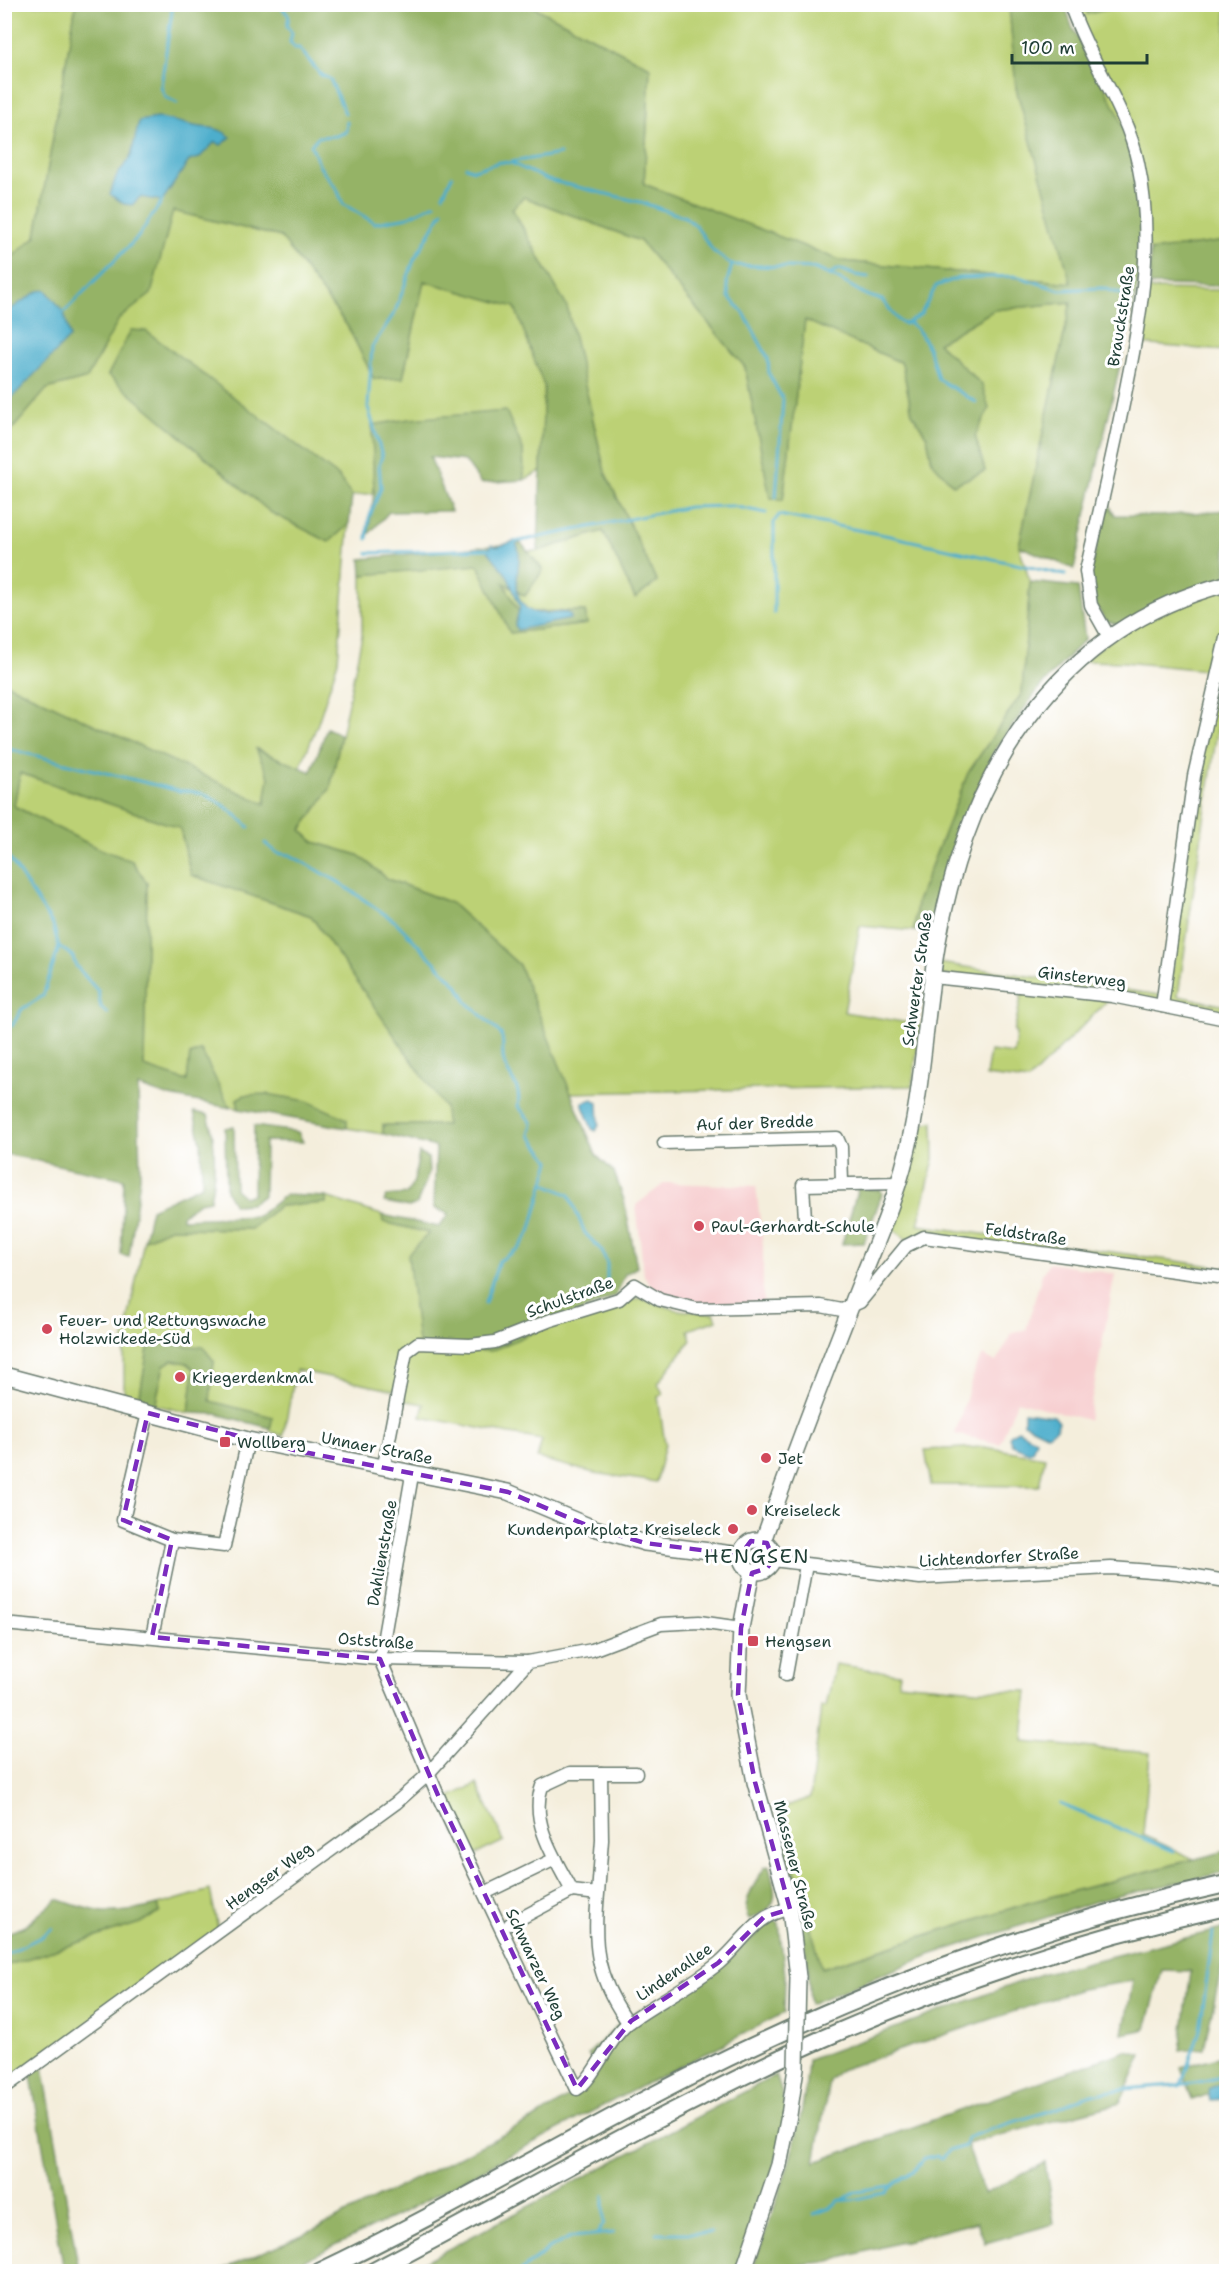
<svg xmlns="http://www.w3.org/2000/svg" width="1231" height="2276" font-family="'Shantell Sans',sans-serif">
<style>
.built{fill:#f7cfd0}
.green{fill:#bcd175;stroke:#6e8754;stroke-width:1.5;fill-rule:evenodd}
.forest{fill:#95b366;stroke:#5a784d;stroke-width:1.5}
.water{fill:#4eaecc;stroke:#367680;stroke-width:1.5}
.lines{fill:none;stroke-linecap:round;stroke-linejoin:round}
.stream{stroke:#4eaecc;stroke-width:3}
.minor-casing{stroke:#6a7b6f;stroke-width:15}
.major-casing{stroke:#6a7b6f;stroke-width:18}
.highway-casing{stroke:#6a7b6f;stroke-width:20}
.minor{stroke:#fff;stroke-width:12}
.major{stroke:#fff;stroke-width:15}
.highway{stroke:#fff;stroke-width:16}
.major-bridge-casing{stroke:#6a7b6f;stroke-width:18;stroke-linecap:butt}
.major-bridge{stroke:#fff;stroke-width:15}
.marked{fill:none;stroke:#7b2cbf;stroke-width:4.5;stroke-dasharray:12 8;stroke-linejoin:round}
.poi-dot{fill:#d1495b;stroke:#fff;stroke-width:2}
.labels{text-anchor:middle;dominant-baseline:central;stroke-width:6;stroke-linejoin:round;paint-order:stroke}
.street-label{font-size:16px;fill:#1f3d34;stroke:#fff}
.poi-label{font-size:16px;fill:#1f3d34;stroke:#fff;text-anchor:start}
.quarter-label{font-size:20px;letter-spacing:1.5px;fill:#1f3d34;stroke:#fff}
</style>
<rect width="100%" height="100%" fill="#fff"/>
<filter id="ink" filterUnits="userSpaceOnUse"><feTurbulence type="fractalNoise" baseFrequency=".0167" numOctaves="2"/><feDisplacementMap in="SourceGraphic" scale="12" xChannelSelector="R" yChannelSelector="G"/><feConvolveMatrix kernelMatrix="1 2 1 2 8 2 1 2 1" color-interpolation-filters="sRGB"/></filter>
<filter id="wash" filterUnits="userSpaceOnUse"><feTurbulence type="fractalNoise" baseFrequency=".008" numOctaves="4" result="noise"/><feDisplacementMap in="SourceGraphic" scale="24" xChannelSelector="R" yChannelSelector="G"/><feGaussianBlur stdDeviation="1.35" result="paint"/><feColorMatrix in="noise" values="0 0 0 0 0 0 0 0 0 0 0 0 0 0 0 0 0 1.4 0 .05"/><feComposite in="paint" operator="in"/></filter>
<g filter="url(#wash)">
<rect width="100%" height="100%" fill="#f4eedc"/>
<g class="built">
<polygon points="665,1183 756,1186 763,1246 763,1304 698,1305 656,1295 644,1275 636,1205"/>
<polygon points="1049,1263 1115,1274 1088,1420 1017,1401 1000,1444 955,1434 975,1369 983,1355 996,1362 1013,1332 1026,1330 1042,1274"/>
</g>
<g class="green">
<polygon points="5,5 76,5 36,236 5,264"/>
<polygon points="530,5 1009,5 1016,88 1072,283 842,261 644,184 650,67"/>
<polygon points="1074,5 1085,5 1087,13 1129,5 1226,5 1226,241 1150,251"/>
<path d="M76,181L189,215L281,237L348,327L374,379L403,378L424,281L515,307L544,386L541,471L524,480L523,449L372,425L374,493L352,496L338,476L132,330L108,375L329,542L349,524L338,661L318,723L300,768L257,749L269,777L265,805L5,683V282ZM105,345L87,378L47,389Z"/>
<polygon points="524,197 640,241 745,367 771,498 783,500 805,320 902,363 912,413 927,437 932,462 985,471 975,436 982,385 938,343 994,310 1071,302 1019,546 1030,582 1022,693 968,773 917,902 914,931 860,926 844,1012 921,1025 912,1086 570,1093 519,965 451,903 388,879 358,855 314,842 301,830 330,788 362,636 362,575 478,564 511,633 587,624 585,611 519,612 503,582 525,596 543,570 527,551 538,551 603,531 635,598 657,582 605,472 567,307 512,208"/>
<polygon points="1148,289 1226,290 1226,351 1138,344"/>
<polygon points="1226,587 1226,629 1216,671 1123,662 1083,661 1126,628"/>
<polygon points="1215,691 1226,695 1226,712 1220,711 1178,996 1226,1006 1226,1016 1168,1003 1197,775"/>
<polygon points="20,773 180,828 191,875 311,916 446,1108 446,1125 383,1125 383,1134 347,1128 346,1119 237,1099 239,1109 228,1105 201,1051 190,1055 187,1082 144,1067 147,883 132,861 95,847 14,806"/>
<polygon points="939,963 1160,995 1159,999 937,975"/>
<polygon points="1022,992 1109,999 1028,1081 986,1076 990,1051 1014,1054 1016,1033 1014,1032"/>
<polygon points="933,1121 934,1159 918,1225 1226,1268 1226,1275 906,1239 884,1222 913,1129"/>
<polygon points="326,1197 382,1215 384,1222 429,1233 561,1320 639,1298 677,1310 714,1313 717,1320 688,1330 691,1340 658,1383 663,1394 658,1397 665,1444 656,1482 594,1473 537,1458 542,1440 421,1417 424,1404 401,1400 396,1391 296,1370 283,1436 270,1431 272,1417 209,1401 214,1361 149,1343 139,1400 124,1395 124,1340 144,1240 170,1228 251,1229 279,1206 326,1203"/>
<polygon points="172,1360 187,1363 194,1369 189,1413 155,1405 164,1365"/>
<polygon points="984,1447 1045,1457 1039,1486 931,1485 925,1450"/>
<polygon points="835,1664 900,1674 898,1683 976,1690 1027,1691 1023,1742 1150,1753 1143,1835 1194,1859 1031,1902 821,1968 778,1809 810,1798 821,1707 826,1707"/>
<polygon points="477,1784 504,1841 468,1858 441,1801"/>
<polygon points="210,1890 219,1933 5,2088 5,1966 139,1923 160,1912 158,1905"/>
</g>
<g class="forest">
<polygon points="76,4 530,5 650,67 644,184 842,261 1071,283 1016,88 1009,5 1065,5 1072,27 1118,113 1134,164 1144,234 1137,289 1074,569 1019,546 1071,302 994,310 938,343 982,385 989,409 975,436 985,471 953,485 932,462 927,437 912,413 902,363 805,320 783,500 770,498 745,367 640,241 524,197 512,209 567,307 605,472 657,582 635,598 603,531 538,551 544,386 515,307 424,281 403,378 374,379 348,327 281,237 173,211 151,294 119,319 87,378 47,389 5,438 4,264 36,236"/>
<polygon points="1085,4 1129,4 1129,5 1087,14"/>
<polygon points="1226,241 1226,286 1150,285 1150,251"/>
<polygon points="131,330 146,331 338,476 352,496 349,524 329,542 270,512 108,375"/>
<polygon points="506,411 523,449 524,480 481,483 465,461 430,457 451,511 389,512 368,535 374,493 372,425 409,419"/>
<polygon points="1106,500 1115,515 1161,516 1226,510 1226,581 1119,625 1106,621 1096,606 1089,581"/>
<polygon points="521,543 543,570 525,596 504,583 519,612 585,611 587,624 510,633 478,565 362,575 361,559"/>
<polygon points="1030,582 1078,587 1085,639 1040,687 994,752 946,864 932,934 914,931 917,902 968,773 1022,693"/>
<polygon points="5,683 265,804 269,777 256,749 311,772 327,728 341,735 330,789 301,830 314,842 358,855 388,879 451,903 519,965 596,1155 614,1172 624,1200 637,1267 625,1274 616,1296 491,1351 427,1349 418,1343 408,1254 429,1233 383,1222 382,1215 439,1227 449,1214 434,1208 436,1147 383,1134 383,1125 446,1125 445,1108 311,916 191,875 180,828 20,773 14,806 95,847 132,861 147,883 144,1067 187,1081 190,1055 201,1050 230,1108 164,1095 138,1086 140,1177 129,1257 121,1255 124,1179 5,1154 4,962 9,952 4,941"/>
<polygon points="267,1094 307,1101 347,1119 347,1128 239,1109 237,1099 244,1095"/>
<path d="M194,1112L208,1115C217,1144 216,1171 210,1200L199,1202L182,1215V1219L258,1216L285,1195L326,1197V1203L279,1206L251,1229L170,1228L144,1240L151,1209L202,1185L201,1143Z"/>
<polygon points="234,1126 235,1189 244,1197 253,1194 254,1126 298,1132 303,1142 265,1141 264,1195 251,1204 234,1205 226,1191 225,1128"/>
<polygon points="419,1153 428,1158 429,1173 417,1204 409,1207 384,1202 386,1196 407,1194 414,1181"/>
<polygon points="858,1188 881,1190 882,1194 864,1243 842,1244"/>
<polygon points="149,1343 203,1347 214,1361 210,1401 273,1417 270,1428 216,1414 189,1413 194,1369 187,1363 172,1360 164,1365 155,1405 139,1400"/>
<polygon points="785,1833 822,1968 1031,1902 1226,1851 1226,1872 1100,1900 930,1955 810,2004 807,1957 777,1835"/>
<path d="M769,1866C776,1894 782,1908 749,1919C739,1905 757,1880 765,1867Z"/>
<path d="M57,1899C101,1915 113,1916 158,1905L160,1912L140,1923L5,1966V1934L25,1926Z"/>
<polygon points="774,1919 779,1923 785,1975 784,2013 579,2118 406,2211 282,2271 217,2272 316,2229 538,2117 574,2093 595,2065 588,2054 625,2018 717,1969"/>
<path d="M1226,1928V1948L1204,2048L1180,2051L1191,1971L1162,1970L1146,2029L1123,2034L1133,1981L1081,1989L840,2070L829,2081L815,2162L1126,2051L1142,2055L1120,2103L967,2144L984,2194L1045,2163L1054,2224L985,2243L977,2222L826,2262L770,2267L771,2271L751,2272C776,2204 804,2133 808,2060L1044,1973Z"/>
<polygon points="1226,2055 1226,2088 1192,2100 1181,2067"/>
<polygon points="42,2061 79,2271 64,2271 30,2070"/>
<polygon points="776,2075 789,2115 743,2271 405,2272"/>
</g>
<g class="water">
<path d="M157,118C169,119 178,122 190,125C208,130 214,124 231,137L221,145L215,142L199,158L189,161L162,201L140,197L132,205L124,204L110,194L116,177L131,156L139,121Z"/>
<polygon points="46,290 64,312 70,337 5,405 5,313 38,291"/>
<path d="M514,541C529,555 503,592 529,610C538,616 556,612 566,613L571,615L570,619L517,630L515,625L520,607L507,575L488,551L491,545L497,547Z"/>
<polygon points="593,1099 598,1103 599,1125 596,1131 592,1129 583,1106 583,1102"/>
<polygon points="1024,1412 1054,1416 1059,1422 1055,1430 1048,1435 1024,1423"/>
<polygon points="1018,1430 1036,1440 1032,1451 1029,1452 1012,1445 1009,1437 1012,1433"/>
<polygon points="1226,2081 1226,2099 1210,2100 1208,2089"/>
</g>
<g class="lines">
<g class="stream">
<polyline points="173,4 161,86 165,97 177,103"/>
<polyline points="279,4 289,16 287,26 292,33 290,42 295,48 299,48 321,75 330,79 345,113"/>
<polyline points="347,122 346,132 336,136 318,137 311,145 320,167 337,189 343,204 375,223 408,217 435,204"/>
<polyline points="511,162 560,154"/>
<polyline points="466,167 474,170 500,162 511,163 548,180 640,202 685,217 696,226 713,251 732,265 813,268 837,278 866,295 882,300 898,320 905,324 921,314 936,286 958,278 1016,276 1060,290 1102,288 1131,297"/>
<polyline points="443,195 452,176"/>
<polyline points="732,265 727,282 729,297 744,313 768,358 769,374 783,400 776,497"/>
<polyline points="829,274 839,269 855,275 868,277"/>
<polyline points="64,312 138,237 162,201"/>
<path d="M908,323C925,329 934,363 938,379L976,402"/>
<polyline points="367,539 369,518 381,488 379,465 382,456 368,407 372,347 395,312 414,260 443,211"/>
<polyline points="515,542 689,507 732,506 766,513"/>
<polyline points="368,553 488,549"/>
<polyline points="774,613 774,522 779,515 890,536 1065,575"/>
<path d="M4,748L180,791C208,789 230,809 249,827"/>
<path d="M265,843L277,853L290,855L337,881L396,922L459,987L467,1002L501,1034C505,1044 501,1053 504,1062C509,1080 522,1085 518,1106L532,1123L530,1135L550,1161L530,1232L519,1248L499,1261L485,1303"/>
<polyline points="4,850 53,925 59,947 72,955 76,966 98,991 101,1008 108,1013"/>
<polyline points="12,1026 22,1009 43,996 59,947"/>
<polyline points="544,1183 569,1195 585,1233 602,1251 607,1264 607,1284 603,1293"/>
<polyline points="1060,1804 1174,1851"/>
<polyline points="4,1955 41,1937 52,1928"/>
<polyline points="1181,2085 1200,2030 1213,1933"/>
<polyline points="843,2200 856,2191 890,2186"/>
<path d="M814,2214L830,2208L840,2200C856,2202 870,2194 886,2193C895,2178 915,2175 924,2159L938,2156L942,2158L949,2151L965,2146L967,2138C994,2127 1021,2120 1049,2111C1065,2106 1080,2097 1096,2094C1139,2083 1185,2090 1226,2075"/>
<polyline points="656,2233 711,2233"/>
<polyline points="597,2234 604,2223 604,2195"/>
<polyline points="520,2272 548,2249 571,2237 613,2233"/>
</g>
</g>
</g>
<g filter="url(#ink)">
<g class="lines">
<defs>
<g id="minor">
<path d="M1070,4C1088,59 1126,106 1138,163C1154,238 1142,310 1127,384C1115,447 1100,509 1086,571L1091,605L1109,637"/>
<polyline points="933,977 1112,996 1226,1019"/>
<polyline points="1162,1006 1194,776 1226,638"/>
<polyline points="664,1143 837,1138 841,1147 842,1183"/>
<polyline points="805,1219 803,1185 899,1183"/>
<polyline points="148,1413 123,1520 172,1540 224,1546 248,1440"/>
<polyline points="385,1460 406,1352 418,1343 470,1345 495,1342 551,1320 619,1299 635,1285 660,1300 697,1309 821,1306 842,1310 860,1302 906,1246 924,1237 1226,1278"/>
<path d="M410,1473L411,1481L380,1659L440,1800L577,2089C595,2078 609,2036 631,2021C659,2001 692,1985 719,1963C743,1943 756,1913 790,1909"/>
<polyline points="773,1560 920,1578 1111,1568 1178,1573 1226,1581"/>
<polyline points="4,1624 380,1659 528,1662 592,1650 661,1624 699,1622 741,1628"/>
<polyline points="152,1637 172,1540"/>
<polyline points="786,1675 806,1565"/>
<polyline points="601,1773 636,1773"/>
<polyline points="491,1890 555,1859"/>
<path d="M598,1894L602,1840L601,1773H570L542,1786C529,1822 556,1860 572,1891L598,1894C593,1944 596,1975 625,2018L631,2021"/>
<polyline points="510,1924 572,1891"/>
<polyline points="4,2088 396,1803 424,1778 528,1662"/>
</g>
<g id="major">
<polyline points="4,1375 248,1440 508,1492 591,1527 645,1543 742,1555"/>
<circle cx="757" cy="1556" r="16"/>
<path d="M763,1541C791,1461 821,1383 852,1304C869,1259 890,1215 903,1168C924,1093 924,1017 938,941C968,775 1054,629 1226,584"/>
<polyline points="752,1571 741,1628 738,1695 755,1782 790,1909 798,1977"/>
<polyline points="743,2272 779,2165 789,2115"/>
</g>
<g id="highway">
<path d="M319,2272C445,2212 565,2140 689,2077C860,1991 1039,1924 1226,1884"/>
<path d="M372,2272C522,2194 668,2108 822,2039C952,1982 1087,1937 1226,1907"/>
</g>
</defs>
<use href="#minor" class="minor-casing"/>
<use href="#major" class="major-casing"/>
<use href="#highway" class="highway-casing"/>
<use href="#minor" class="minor"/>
<use href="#major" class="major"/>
<use href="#highway" class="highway"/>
<defs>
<polyline id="major-bridge" points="789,2115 796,2068 798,1977"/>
</defs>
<use href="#major-bridge" class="major-bridge-casing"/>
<use href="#major-bridge" class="major-bridge"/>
</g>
</g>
<path class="marked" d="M148,1413L298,1451L508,1492L591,1527L645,1543L740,1555L751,1541L767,1543L773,1560L767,1568L752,1573L741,1628L738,1695L755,1782L790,1909L764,1917L718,1963L631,2021L577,2089L440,1800L380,1659L152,1637L172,1540L123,1520Z"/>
<g class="poi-dot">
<circle cx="699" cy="1226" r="6"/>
<circle cx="47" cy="1329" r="6"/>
<circle cx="180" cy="1377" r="6"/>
<rect x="219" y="1436" width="12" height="12" rx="3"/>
<circle cx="766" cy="1458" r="6"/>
<circle cx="752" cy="1510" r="6"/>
<circle cx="733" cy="1529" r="6"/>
<rect x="747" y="1635" width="12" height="12" rx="3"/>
</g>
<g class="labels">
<g class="street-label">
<text transform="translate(1121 316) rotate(-81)">Brauckstraße</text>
<text transform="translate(1082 977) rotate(7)">Ginsterweg</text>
<text transform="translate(917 979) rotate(-82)">Schwerter Straße</text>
<text transform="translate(755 1123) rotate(-2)">Auf der Bredde</text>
<text transform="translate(1026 1234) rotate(8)">Feldstraße</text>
<text transform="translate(570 1297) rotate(-20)">Schulstraße</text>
<text transform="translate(377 1448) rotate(11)">Unnaer Straße</text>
<text transform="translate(382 1553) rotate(-80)">Dahlienstraße</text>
<text transform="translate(999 1557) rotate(-3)">Lichtendorfer Straße</text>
<text transform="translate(376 1641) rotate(4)">Oststraße</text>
<text transform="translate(795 1865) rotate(76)">Massener Straße</text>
<text transform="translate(269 1876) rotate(-36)">Hengser Weg</text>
<text transform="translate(536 1964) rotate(65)">Schwarzer Weg</text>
<text transform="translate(674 1972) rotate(-35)">Lindenallee</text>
</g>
<g class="poi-label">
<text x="711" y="1226">Paul-Gerhardt-Schule</text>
<text x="59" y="1320">Feuer- und Rettungswache<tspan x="59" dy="18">Holzwickede-Süd</tspan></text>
<text x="192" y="1377">Kriegerdenkmal</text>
<text x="237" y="1442">Wollberg</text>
<text x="778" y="1458">Jet</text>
<text x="764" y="1510">Kreiseleck</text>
<text x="721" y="1529" text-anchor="end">Kundenparkplatz Kreiseleck</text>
<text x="765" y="1641">Hengsen</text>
</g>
<g class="quarter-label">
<text x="757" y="1556">HENGSEN</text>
</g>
</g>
<rect width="1231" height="2276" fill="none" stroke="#fff" stroke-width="24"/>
<path d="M1012 54v9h135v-9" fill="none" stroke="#1f3d34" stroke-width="3"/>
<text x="1021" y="54" font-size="18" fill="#1f3d34" stroke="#ffffff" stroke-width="4.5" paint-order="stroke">100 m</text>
</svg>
